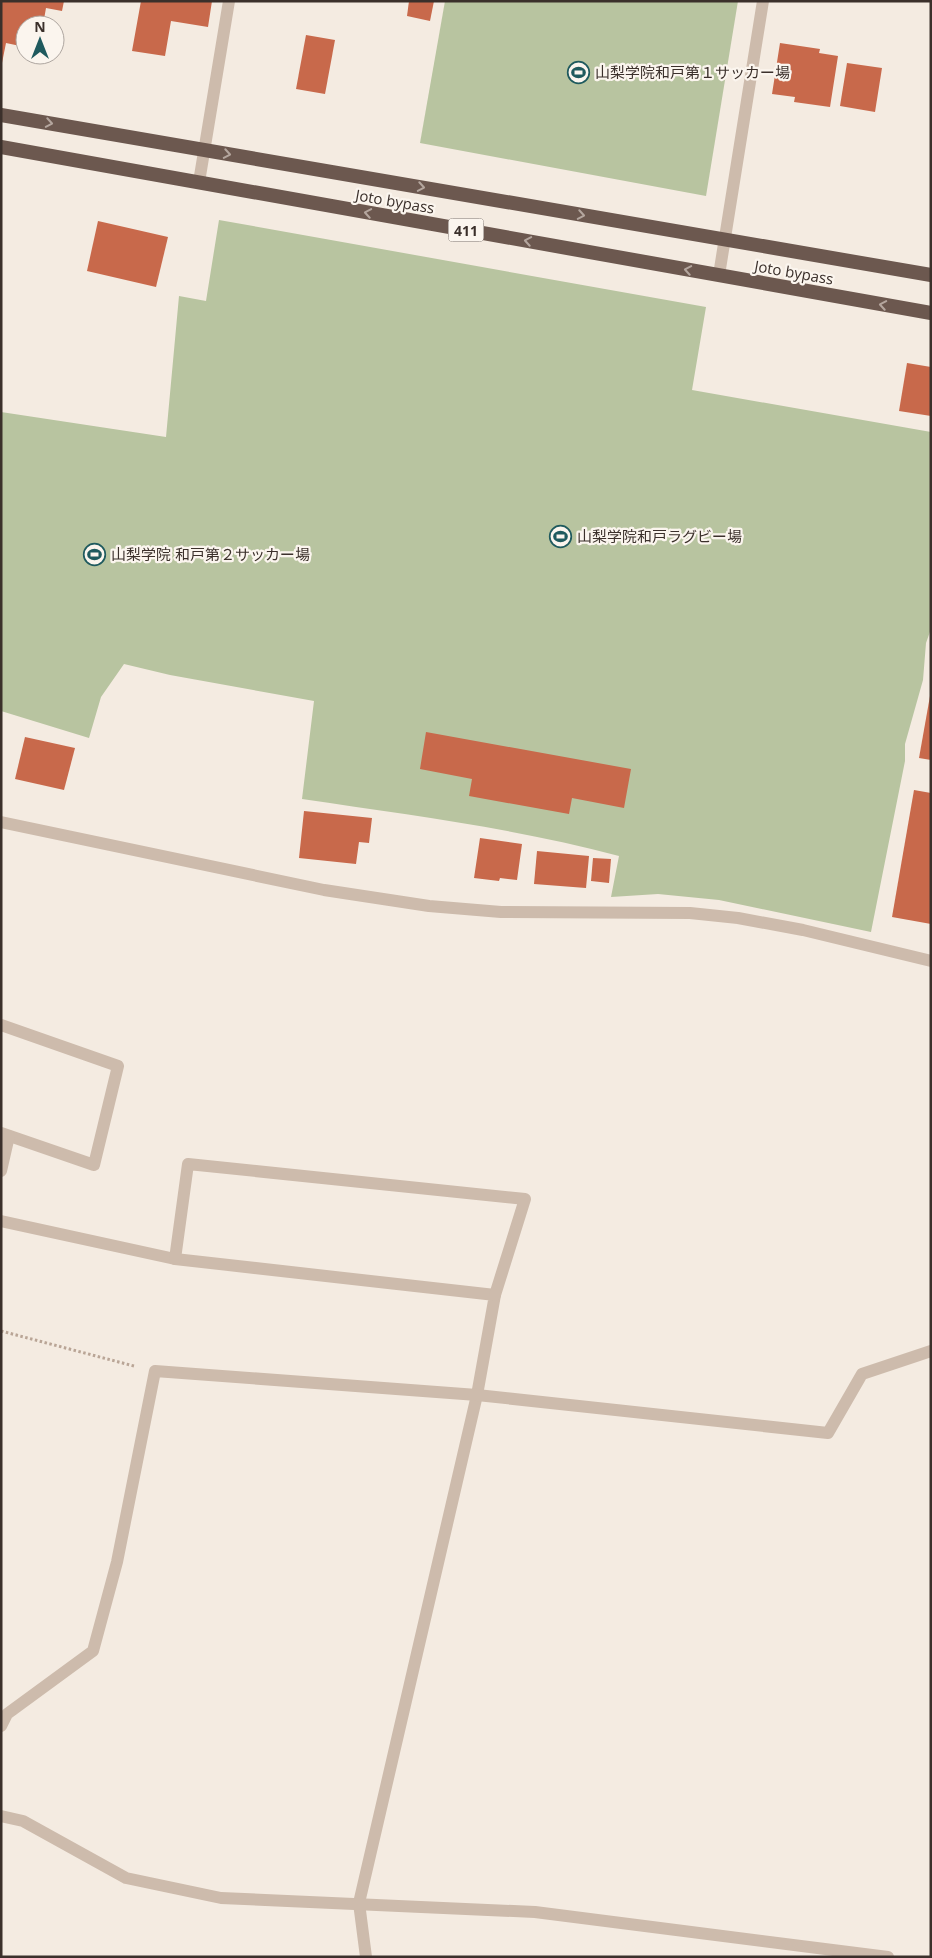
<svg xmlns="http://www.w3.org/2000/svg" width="932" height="1958" font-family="'Open Sans','Noto Sans JP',sans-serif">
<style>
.green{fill:#b8c4a0}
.building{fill:#c8694b}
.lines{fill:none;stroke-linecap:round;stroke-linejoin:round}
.path{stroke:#b9a596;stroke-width:3;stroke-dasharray:2.5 2.5;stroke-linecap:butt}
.minor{stroke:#cdbbac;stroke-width:12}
.trunk{stroke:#6c584f;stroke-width:14}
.oneway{stroke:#b4a69e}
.labels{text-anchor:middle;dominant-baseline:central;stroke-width:4.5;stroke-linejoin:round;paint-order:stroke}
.shield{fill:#fbf5ee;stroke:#756b66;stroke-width:1}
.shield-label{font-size:14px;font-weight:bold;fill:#3b302b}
.poi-label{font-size:15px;fill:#3b302b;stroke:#fbf5ee;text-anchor:start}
.street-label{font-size:15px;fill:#3b302b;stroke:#fbf5ee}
</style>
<rect width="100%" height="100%" fill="#f4ebe1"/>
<g class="green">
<polygon points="445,1 738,1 706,196 420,143"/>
<path d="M219,220L706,307L692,390L931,432V629L926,643L923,680L905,744V761L871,932L719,900L658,894L611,897L619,856C515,828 409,815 302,799L314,701L170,675L124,664L101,697L89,738L1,711V412L166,437L179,296L206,301Z"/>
</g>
<g class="building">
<polygon points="1,1 64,1 62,11 46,8 43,25 25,25 25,47 6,43 2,63"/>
<polygon points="141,1 212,1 208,27 171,21 165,56 132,51"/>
<polygon points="409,1 434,1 430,21 407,16"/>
<polygon points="306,35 335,40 325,94 296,89"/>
<polygon points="780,43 820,49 819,53 838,56 830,107 794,102 795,97 772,94"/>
<polygon points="847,63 882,68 875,112 840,106"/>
<polygon points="98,221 168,237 156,287 87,271"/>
<polygon points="907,363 931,367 931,416 899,411"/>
<polygon points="930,696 931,697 931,760 919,758"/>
<polygon points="426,732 631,769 624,808 572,798 569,814 469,796 472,779 420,769"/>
<polygon points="25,737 75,748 64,790 15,779"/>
<polygon points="914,790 931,793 931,924 892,917"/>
<polygon points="304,811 372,818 369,843 359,842 356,864 299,858"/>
<polygon points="480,838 522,844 517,880 500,878 499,881 474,878"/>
<polygon points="537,851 589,856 586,888 534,884"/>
<polygon points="593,858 611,859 609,883 591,881"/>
</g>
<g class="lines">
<polyline class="path" points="1,1331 134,1366"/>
<g class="minor">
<polyline points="199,182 229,1"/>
<polyline points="719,275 763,1"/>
<polyline points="1,822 324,890 429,906 501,912 690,913 738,918 803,930 931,961"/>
<polyline points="1,1025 118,1066 94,1165 1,1133"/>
<polyline points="1,1171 9,1136"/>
<polyline points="1,1221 175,1259 495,1295 477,1395 359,1903 366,1957"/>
<polyline points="175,1259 188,1164 525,1199 495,1295"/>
<polyline points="1,1726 7,1714 93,1651 117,1562 155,1371 477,1395 828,1433 862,1374 931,1351"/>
<polyline points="1,1816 23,1821 126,1878 221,1898 535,1912 888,1957"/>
</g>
<g class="trunk">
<polyline points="1,115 931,275"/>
<polyline points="1,147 931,313"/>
</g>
</g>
<defs><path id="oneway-chevron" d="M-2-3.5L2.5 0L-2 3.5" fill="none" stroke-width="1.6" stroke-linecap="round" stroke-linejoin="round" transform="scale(1.25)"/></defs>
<g class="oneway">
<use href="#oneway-chevron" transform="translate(49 123) rotate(10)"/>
<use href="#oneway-chevron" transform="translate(227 154) rotate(10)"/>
<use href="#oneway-chevron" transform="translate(421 187) rotate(10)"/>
<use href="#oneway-chevron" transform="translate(368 213) rotate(-170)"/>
<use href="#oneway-chevron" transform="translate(581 215) rotate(10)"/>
<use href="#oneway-chevron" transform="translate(528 241) rotate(-170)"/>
<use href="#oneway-chevron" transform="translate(688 270) rotate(-170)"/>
<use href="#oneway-chevron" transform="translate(883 305) rotate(-170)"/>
</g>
<defs>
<symbol id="stadium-ring" viewBox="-11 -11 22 22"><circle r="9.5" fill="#fbf5ee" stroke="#1f5a5e" stroke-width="1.5"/><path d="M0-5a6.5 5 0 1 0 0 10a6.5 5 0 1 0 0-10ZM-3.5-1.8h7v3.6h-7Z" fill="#1f5a5e"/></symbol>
</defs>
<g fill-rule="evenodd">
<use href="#stadium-ring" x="566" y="60" width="25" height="25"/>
<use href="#stadium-ring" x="548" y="524" width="25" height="25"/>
<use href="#stadium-ring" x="82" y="542" width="25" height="25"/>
</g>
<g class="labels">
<rect class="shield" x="448.5" y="218.5" width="35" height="23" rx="4"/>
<g class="shield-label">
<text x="466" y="230">411</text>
</g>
<g class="poi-label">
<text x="595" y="72">山梨学院和戸第１サッカー場</text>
<text x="577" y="536">山梨学院和戸ラグビー場</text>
<text x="111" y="554">山梨学院 和戸第２サッカー場</text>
</g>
<g class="street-label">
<text transform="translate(395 201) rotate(10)">Joto bypass</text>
<text transform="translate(794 272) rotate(10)">Joto bypass</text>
</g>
</g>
<rect width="932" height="1958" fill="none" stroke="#3b302b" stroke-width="5"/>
<g transform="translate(40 40)"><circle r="24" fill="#fbf5ee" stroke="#aea6a0"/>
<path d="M0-4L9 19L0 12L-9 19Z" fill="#1f5a5e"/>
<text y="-8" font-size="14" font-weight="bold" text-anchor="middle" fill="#3b302b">N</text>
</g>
</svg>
